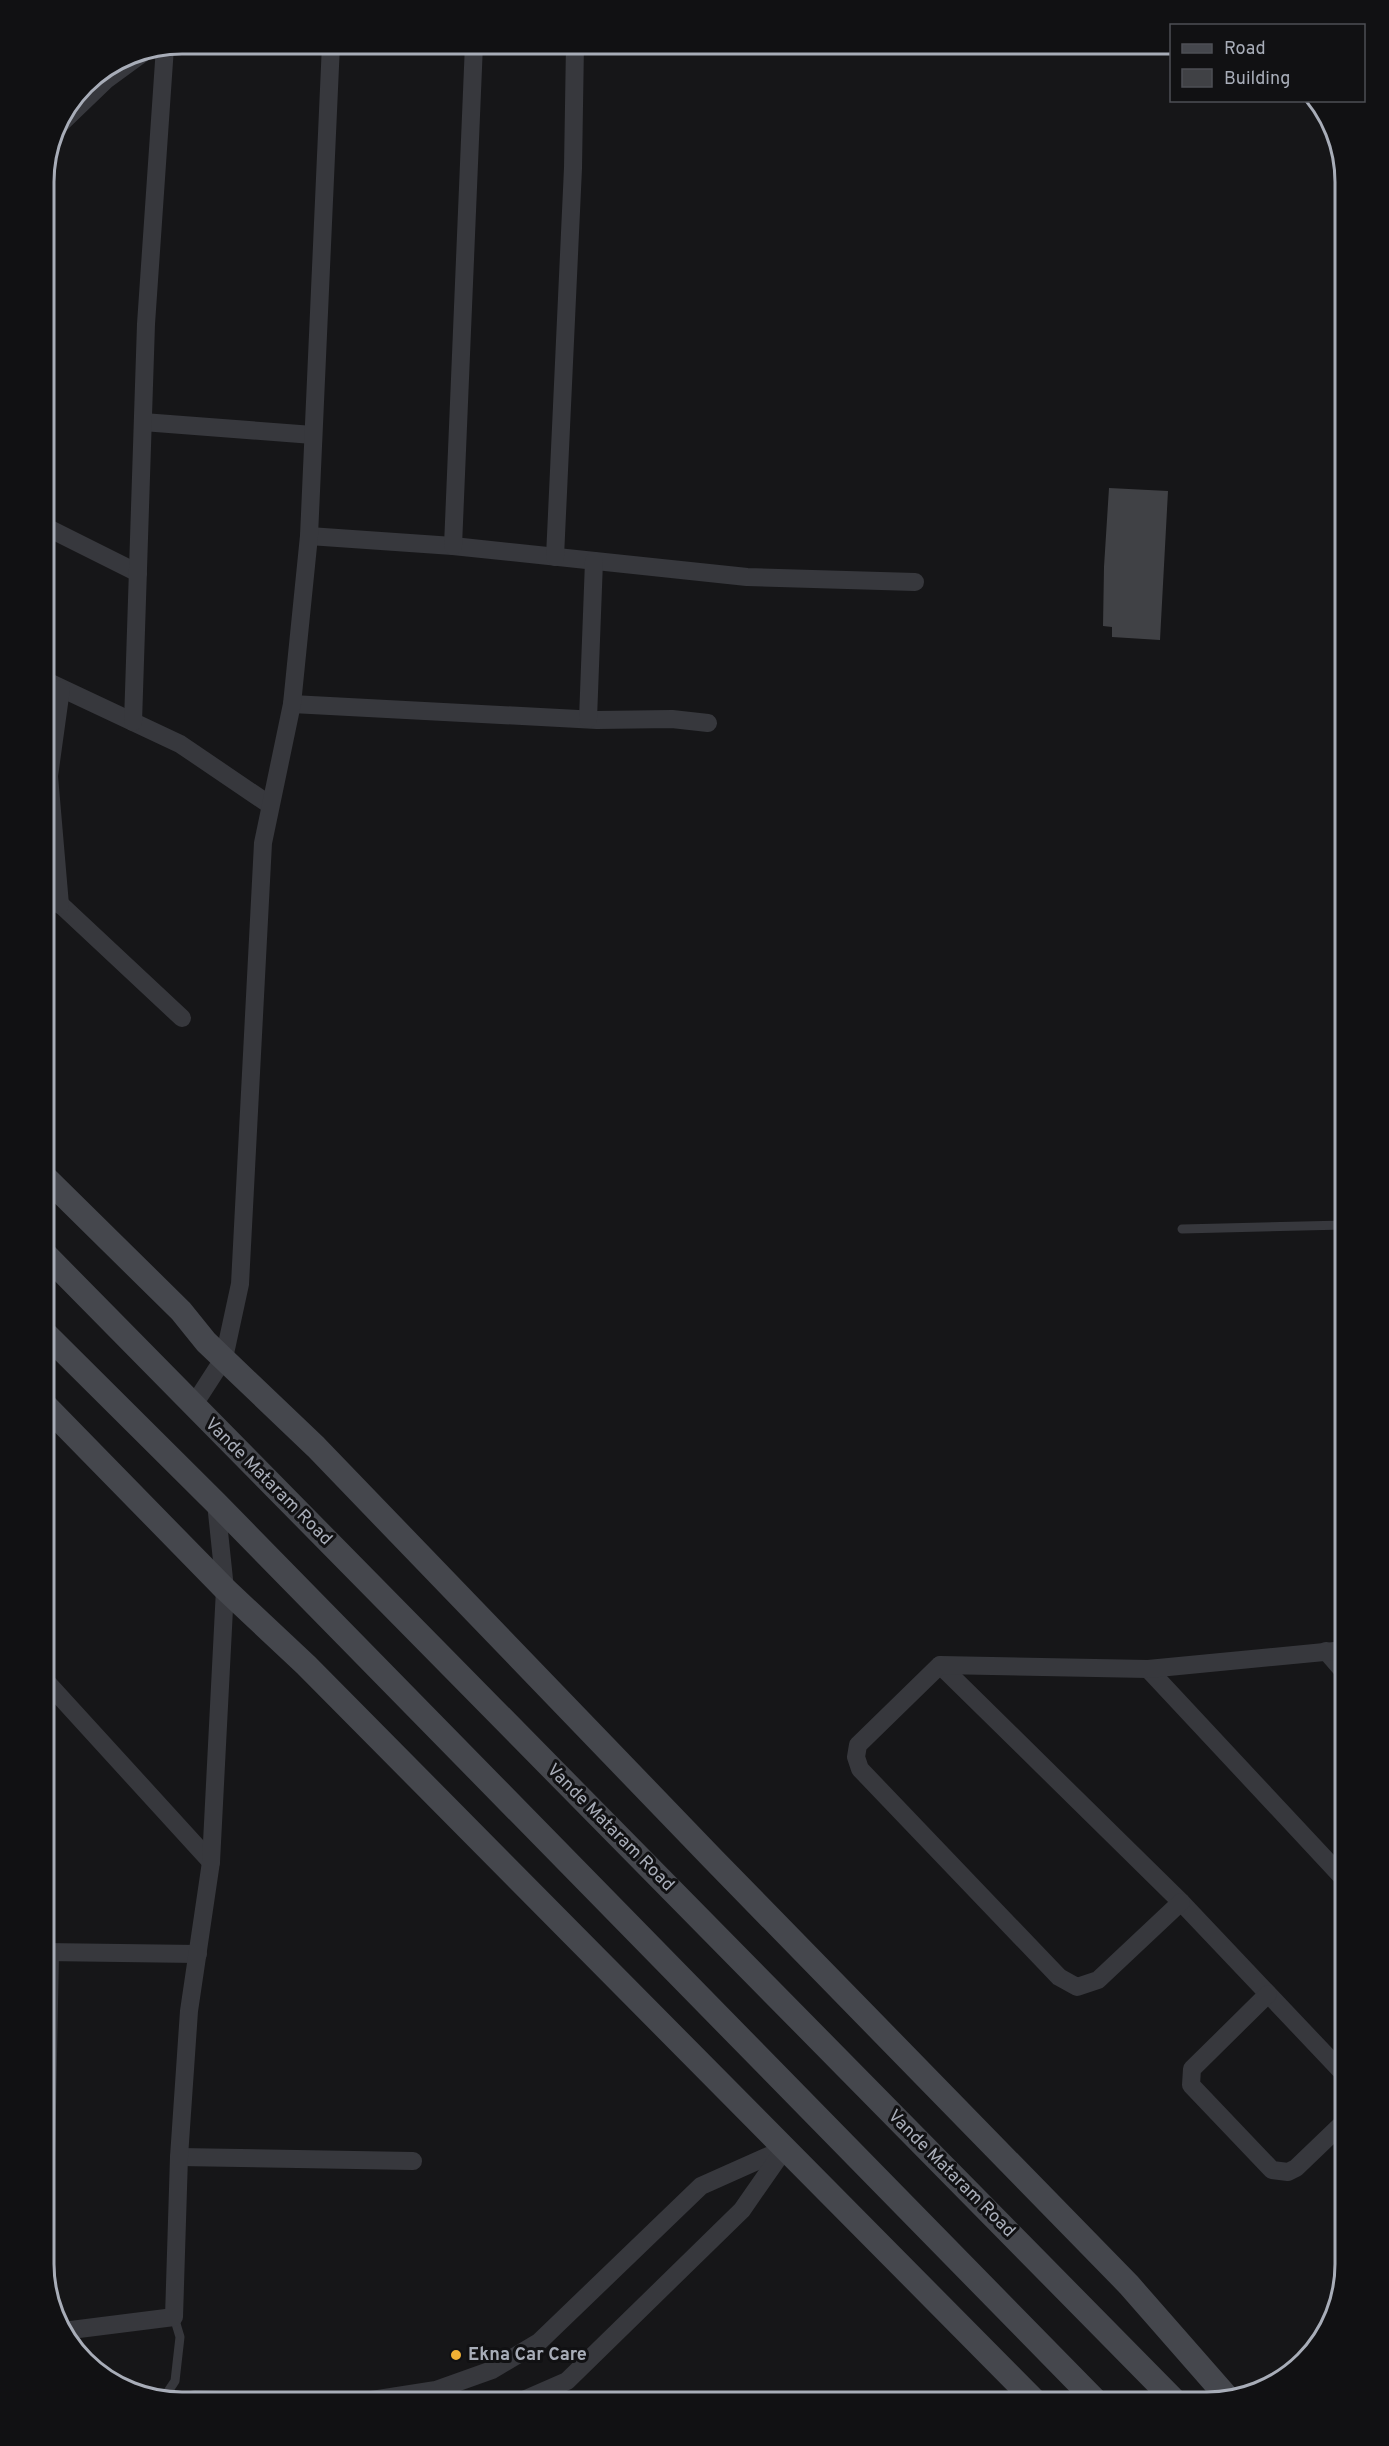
<svg xmlns="http://www.w3.org/2000/svg" width="1389" height="2446" font-family="Overpass,sans-serif">
<style>
.building{fill:#404145}
.lines{fill:none;stroke-linecap:round;stroke-linejoin:round}
.lane{stroke:#37383d;stroke-width:9}
.street{stroke:#37383d;stroke-width:18}
.secondary{stroke:#45474d;stroke-width:24}
.poi-dot{fill:#f2b134;stroke:#111113;stroke-width:2}
.labels{text-anchor:middle;dominant-baseline:central;stroke-width:6;stroke-linejoin:round;paint-order:stroke}
.street-label{font-size:18px;fill:#a8adb8;stroke:#111113}
.poi-label{font-size:18px;font-weight:bold;fill:#a8adb8;stroke:#111113;text-anchor:start}
.rim{fill:none;stroke:#a8adb8;stroke-width:3}
</style>
<rect width="100%" height="100%" fill="#161618"/>
<polygon class="building" points="1109,488 1168,491 1160,640 1112,637 1112,627 1103,626 1104,567"/>
<g class="lines">
<g class="lane">
<polyline points="1182,1229 1345,1225"/>
<polyline points="163,2399 175,2381 180,2337 174,2317"/>
</g>
<g class="street">
<polyline points="312,44 331,44"/>
<polyline points="54,130 106,80 147,50"/>
<polyline points="143,422 313,435"/>
<polyline points="44,526 138,573"/>
<polyline points="309,536 453,546 747,577 915,582"/>
<polyline points="453,546 474,44"/>
<polyline points="555,557 573,168 575,44"/>
<polyline points="44,680 180,744 270,805"/>
<polyline points="292,704 597,720 672,719 708,723"/>
<polyline points="588,719 594,561"/>
<polyline points="133,722 146,324 165,47"/>
<polyline points="44,889 182,1018"/>
<polyline points="60,905 49,776 61,689"/>
<polyline points="193,1406 224,1358 240,1284 263,843 292,704 309,536 331,44"/>
<polyline points="1326,1651 1345,1673"/>
<polyline points="940,1665 1181,1902 1345,2075"/>
<polyline points="1148,1669 1345,1880"/>
<polyline points="44,1679 211,1862"/>
<polyline points="1181,1902 1098,1980 1077,1987 1059,1977 860,1769 856,1757 858,1745 940,1665 1148,1669 1345,1650"/>
<polyline points="44,1952 198,1954"/>
<polyline points="1268,1994 1192,2069 1191,2085 1272,2170 1288,2172 1296,2168 1345,2121"/>
<polyline points="179,2157 413,2161"/>
<polyline points="44,2264 50,1952"/>
<polyline points="63,2331 174,2317 179,2157 189,2011 211,1862 225,1589 216,1503"/>
<polyline points="188,2402 195,2399 279,2402"/>
<polyline points="359,2402 436,2390 492,2370 539,2342 701,2186 784,2149"/>
<polyline points="519,2402 567,2381 742,2210 783,2151"/>
</g>
<g class="secondary">
<polyline points="44,1176 181,1311 206,1342 316,1447 713,1859 1129,2285 1228,2398"/>
<polyline points="44,1253 1176,2402"/>
<polyline points="44,1332 216,1503 1097,2402"/>
<polyline points="44,1404 225,1589 306,1665 1036,2402"/>
</g>
</g>
<circle class="poi-dot" cx="456" cy="2355" r="6"/>
<g class="labels">
<g class="street-label">
<text transform="translate(268 1482) rotate(45)">Vande Mataram Road</text>
<text transform="translate(610 1828) rotate(45)">Vande Mataram Road</text>
<text transform="translate(951 2174) rotate(45)">Vande Mataram Road</text>
</g>
<g class="poi-label">
<text x="468" y="2355">Ekna Car Care</text>
</g>
</g>
<path d="M0 0H1389V2446H0ZM182 54H1207A128 128 0 0 1 1335 182V2264A128 128 0 0 1 1207 2392H182A128 128 0 0 1 54 2264V182A128 128 0 0 1 182 54Z" fill="#111113" fill-rule="evenodd"/>
<path class="rim" d="M182 54H1207A128 128 0 0 1 1335 182V2264A128 128 0 0 1 1207 2392H182A128 128 0 0 1 54 2264V182A128 128 0 0 1 182 54Z"/>
<rect x="1170" y="24" width="195" height="78" fill="#111113" stroke="#4d4f55" stroke-width="1.5"/>
<rect x="1182" y="44" width="30" height="9" fill="#45474d" stroke="#4d4f55" stroke-width="1.5"/>
<text x="1224" y="54" font-size="18" fill="#a8adb8">Road</text>
<rect x="1182" y="69" width="30" height="18" fill="#404145" stroke="#4d4f55" stroke-width="1.5"/>
<text x="1224" y="84" font-size="18" fill="#a8adb8">Building</text>
</svg>
